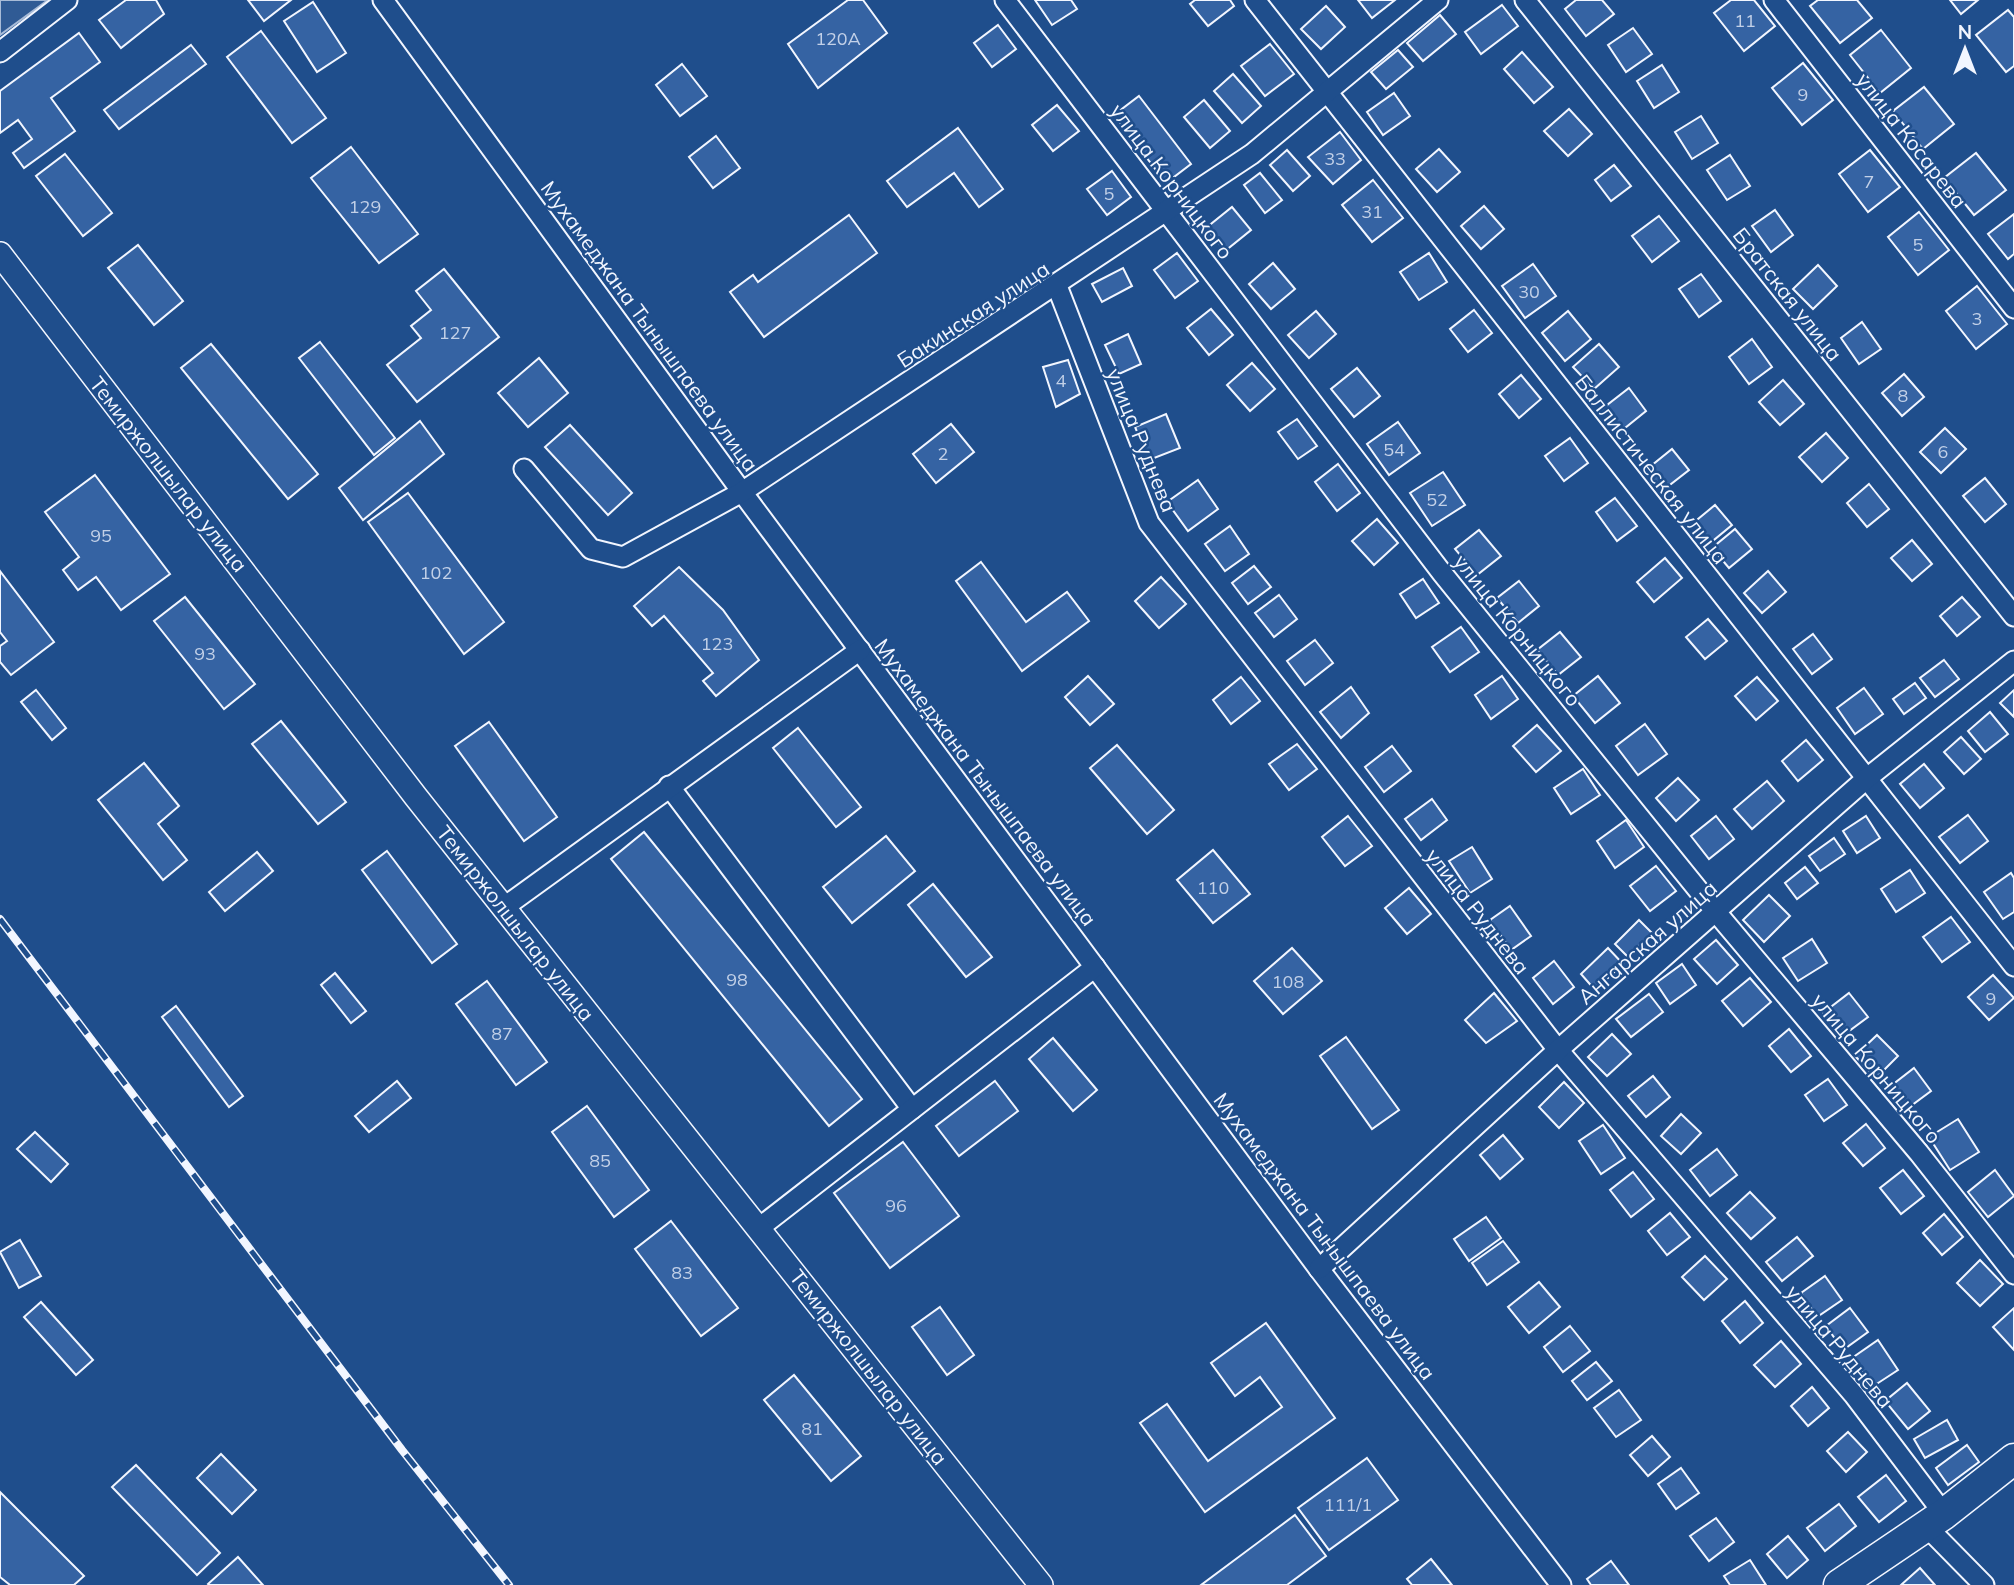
<svg xmlns="http://www.w3.org/2000/svg" width="2014" height="1585" font-family="Mulish,sans-serif">
<style>
.built{fill:#305b95;stroke:#a8bbd7;stroke-width:2}
.building{fill:#3563a3;stroke:#f2f6ff;stroke-width:2}
.lines{fill:none;stroke-linecap:round;stroke-linejoin:round}
.minor-casing{stroke:#f2f6ff;stroke-width:23}
.tertiary-casing{stroke:#f2f6ff;stroke-width:26}
.primary-casing{stroke:#f2f6ff;stroke-width:33}
.minor{stroke:#1f4e8c;stroke-width:19}
.tertiary{stroke:#1f4e8c;stroke-width:23}
.primary{stroke:#1f4e8c;stroke-width:30}
.rail-casing{stroke:#f2f6ff;stroke-width:8}
.rail{stroke:#1f4e8c;stroke-width:5;stroke-dasharray:16;stroke-linecap:butt}
.labels{text-anchor:middle;dominant-baseline:central;stroke-width:5;stroke-linejoin:round;paint-order:stroke}
.number-label{font-size:18px;fill:#c3d1e8}
.street-label{font-size:21px;fill:#f2f6ff;stroke:#1f4e8c}
</style>
<rect width="100%" height="100%" fill="#1f4e8c"/>
<polygon class="built" points="0,0 48,0 0,35"/>
<g class="building">
<polygon points="126,0 156,0 164,14 121,48 99,20"/>
<polygon points="248,0 291,0 264,21"/>
<polygon points="848,0 863,0 887,33 818,88 788,44"/>
<polygon points="1035,0 1071,0 1077,9 1052,25"/>
<polygon points="1195,0 1230,0 1234,6 1208,26 1190,4"/>
<polygon points="1358,0 1395,0 1372,18"/>
<polygon points="1576,0 1602,0 1614,14 1586,36 1565,9"/>
<polygon points="1731,0 1754,0 1775,26 1744,51 1714,13"/>
<polygon points="1818,0 1857,0 1872,18 1840,43 1810,6"/>
<polygon points="1950,0 1978,0 1961,14"/>
<polygon points="313,2 346,53 317,72 284,21"/>
<polygon points="1502,5 1518,26 1481,54 1465,32"/>
<polygon points="1326,6 1345,27 1321,49 1301,29"/>
<polygon points="2008,10 2014,17 2014,66 2006,72 1976,35"/>
<polygon points="1440,15 1456,34 1423,61 1407,43"/>
<polygon points="998,25 1016,49 992,67 974,43"/>
<polygon points="1633,28 1652,54 1626,72 1608,45"/>
<polygon points="1881,30 1911,68 1880,93 1850,55"/>
<polygon points="261,31 326,118 292,143 227,57"/>
<polygon points="79,33 100,62 51,98 75,131 24,168 13,153 32,139 18,120 0,133 0,91"/>
<polygon points="1270,44 1294,74 1265,96 1241,66"/>
<polygon points="191,45 206,64 119,129 104,110"/>
<polygon points="1398,50 1413,67 1386,89 1371,72"/>
<polygon points="1522,52 1553,87 1534,103 1504,69"/>
<polygon points="1803,63 1833,100 1802,125 1772,88"/>
<polygon points="682,64 707,96 680,116 656,85"/>
<polygon points="1662,65 1679,92 1654,108 1637,81"/>
<polygon points="1233,74 1261,106 1242,123 1214,91"/>
<polygon points="1924,87 1954,124 1923,149 1893,111"/>
<polygon points="1394,93 1410,116 1383,135 1367,112"/>
<polygon points="1139,96 1191,164 1166,183 1114,115"/>
<polygon points="1204,100 1230,131 1210,148 1184,117"/>
<polygon points="1057,105 1079,131 1053,151 1032,125"/>
<polygon points="1569,109 1592,134 1568,156 1544,131"/>
<polygon points="1701,116 1718,143 1692,159 1675,132"/>
<polygon points="958,128 1003,189 979,207 954,173 907,207 887,181"/>
<polygon points="1340,132 1361,160 1333,184 1308,157"/>
<polygon points="716,136 740,168 713,188 689,157"/>
<polygon points="351,147 418,234 379,263 311,178"/>
<polygon points="1439,149 1460,172 1437,192 1416,169"/>
<polygon points="1287,150 1310,176 1293,191 1270,165"/>
<polygon points="1870,150 1900,187 1868,212 1839,174"/>
<polygon points="1976,153 2006,190 1974,215 1944,178"/>
<polygon points="65,154 112,213 83,236 36,176"/>
<polygon points="1730,155 1750,186 1727,200 1707,170"/>
<polygon points="1614,165 1631,186 1611,201 1595,180"/>
<polygon points="1112,171 1131,197 1107,215 1087,189"/>
<polygon points="1260,173 1282,200 1265,213 1244,185"/>
<polygon points="1373,180 1403,218 1372,242 1342,205"/>
<polygon points="1484,206 1504,229 1481,249 1461,226"/>
<polygon points="1232,207 1251,230 1225,251 1206,228"/>
<polygon points="1775,210 1793,235 1771,252 1752,226"/>
<polygon points="1919,212 1949,250 1918,275 1888,237"/>
<polygon points="2014,214 2014,254 2008,259 1988,234"/>
<polygon points="849,215 877,253 764,337 730,292 753,275 758,282"/>
<polygon points="1659,216 1679,241 1652,262 1632,236"/>
<polygon points="138,245 183,301 154,325 108,268"/>
<polygon points="1177,253 1198,281 1175,298 1154,270"/>
<polygon points="1429,253 1447,282 1419,300 1400,272"/>
<polygon points="1273,263 1295,289 1271,309 1249,284"/>
<polygon points="1533,264 1556,296 1525,318 1502,286"/>
<polygon points="1818,265 1837,286 1813,309 1793,289"/>
<polygon points="1123,268 1132,286 1102,302 1092,284"/>
<polygon points="444,269 499,337 417,402 387,365 421,338 411,326 431,310 416,291"/>
<polygon points="1701,274 1721,301 1699,317 1679,289"/>
<polygon points="1977,286 2007,324 1976,349 1946,311"/>
<polygon points="1211,309 1233,335 1209,355 1187,328"/>
<polygon points="1474,310 1492,333 1468,352 1450,329"/>
<polygon points="1316,311 1336,334 1309,358 1288,335"/>
<polygon points="1568,311 1591,339 1565,361 1542,333"/>
<polygon points="1862,322 1881,349 1859,364 1841,338"/>
<polygon points="1128,334 1141,364 1119,374 1105,345"/>
<polygon points="1752,339 1772,367 1749,384 1729,357"/>
<polygon points="320,342 395,438 374,455 299,358"/>
<polygon points="211,344 318,474 288,499 181,368"/>
<polygon points="1599,344 1619,367 1594,389 1573,367"/>
<polygon points="539,358 568,393 528,427 498,393"/>
<polygon points="1068,360 1080,394 1056,407 1043,367"/>
<polygon points="1252,363 1275,389 1250,411 1227,385"/>
<polygon points="1357,368 1380,396 1354,417 1331,389"/>
<polygon points="1904,374 1924,397 1902,416 1882,393"/>
<polygon points="1521,375 1541,399 1519,418 1499,394"/>
<polygon points="1783,380 1804,404 1780,425 1759,402"/>
<polygon points="1629,388 1646,411 1620,432 1602,409"/>
<polygon points="1166,414 1180,448 1149,460 1135,427"/>
<polygon points="1297,419 1317,446 1298,459 1278,432"/>
<polygon points="420,421 444,454 363,520 339,488"/>
<polygon points="1398,422 1420,453 1389,475 1367,444"/>
<polygon points="951,424 974,452 936,483 913,454"/>
<polygon points="570,425 632,493 608,515 545,447"/>
<polygon points="1945,428 1966,449 1941,473 1920,452"/>
<polygon points="1826,433 1848,458 1822,482 1799,457"/>
<polygon points="1570,438 1588,463 1564,481 1545,456"/>
<polygon points="1672,449 1689,470 1662,491 1646,470"/>
<polygon points="1338,464 1360,493 1337,511 1315,482"/>
<polygon points="1443,472 1465,505 1432,526 1410,493"/>
<polygon points="95,475 170,574 121,610 96,577 78,590 63,570 79,557 45,512"/>
<polygon points="1985,478 2006,504 1985,522 1963,496"/>
<polygon points="1198,480 1218,509 1188,531 1167,502"/>
<polygon points="1869,484 1889,509 1867,527 1847,503"/>
<polygon points="408,493 504,622 464,654 368,522"/>
<polygon points="1615,498 1637,526 1617,541 1596,512"/>
<polygon points="1715,505 1732,525 1709,544 1692,524"/>
<polygon points="1377,519 1398,543 1374,565 1352,541"/>
<polygon points="1230,526 1249,554 1225,571 1205,544"/>
<polygon points="1735,529 1752,549 1729,568 1712,548"/>
<polygon points="1479,530 1501,556 1477,575 1455,549"/>
<polygon points="1912,540 1932,564 1912,581 1891,558"/>
<polygon points="1665,558 1682,578 1654,602 1637,582"/>
<polygon points="981,562 1026,622 1067,592 1089,621 1022,671 956,581"/>
<polygon points="1254,566 1271,587 1248,604 1232,583"/>
<polygon points="679,567 723,610 759,660 716,696 703,681 713,673 664,616 652,626 634,606"/>
<polygon points="0,571 54,642 11,675 0,662 0,646 7,641 0,632"/>
<polygon points="1768,571 1786,592 1762,613 1744,593"/>
<polygon points="1161,577 1186,604 1159,628 1135,601"/>
<polygon points="1423,579 1439,603 1416,618 1400,594"/>
<polygon points="1519,581 1539,606 1518,623 1497,598"/>
<polygon points="1279,595 1297,619 1274,637 1255,613"/>
<polygon points="185,597 255,684 224,709 154,621"/>
<polygon points="1962,597 1980,617 1957,636 1940,616"/>
<polygon points="1708,619 1727,641 1705,659 1686,637"/>
<polygon points="1461,627 1479,652 1450,672 1432,647"/>
<polygon points="1560,632 1581,657 1558,675 1537,650"/>
<polygon points="1813,634 1832,659 1812,674 1793,649"/>
<polygon points="1315,640 1333,663 1305,685 1287,661"/>
<polygon points="1944,660 1959,679 1935,697 1920,678"/>
<polygon points="1088,676 1114,704 1090,725 1065,697"/>
<polygon points="1502,676 1518,699 1491,719 1475,695"/>
<polygon points="1598,676 1620,703 1595,723 1573,696"/>
<polygon points="1241,677 1260,701 1231,724 1213,700"/>
<polygon points="1757,677 1778,701 1756,720 1735,696"/>
<polygon points="1915,683 1926,698 1904,714 1893,699"/>
<polygon points="1351,687 1369,713 1341,738 1320,712"/>
<polygon points="1864,688 1883,714 1855,734 1837,708"/>
<polygon points="36,690 66,728 52,740 21,702"/>
<polygon points="2014,690 2014,717 2000,703"/>
<polygon points="1990,712 2008,734 1985,752 1968,731"/>
<polygon points="281,721 346,802 318,824 252,744"/>
<polygon points="489,722 557,817 524,841 455,746"/>
<polygon points="1645,724 1667,754 1638,775 1616,746"/>
<polygon points="1537,725 1561,751 1536,772 1513,746"/>
<polygon points="798,728 861,807 836,827 773,748"/>
<polygon points="1961,737 1981,759 1964,774 1944,752"/>
<polygon points="1806,740 1823,760 1798,781 1782,761"/>
<polygon points="1297,744 1317,769 1289,790 1269,764"/>
<polygon points="1117,745 1174,810 1147,834 1090,768"/>
<polygon points="1392,746 1411,771 1384,792 1365,767"/>
<polygon points="144,763 179,806 158,824 187,860 163,880 98,800"/>
<polygon points="1924,764 1944,788 1920,808 1900,784"/>
<polygon points="1583,769 1600,795 1571,814 1554,788"/>
<polygon points="1678,778 1699,800 1676,821 1656,798"/>
<polygon points="1767,781 1784,801 1752,829 1734,809"/>
<polygon points="1432,799 1447,820 1421,840 1405,819"/>
<polygon points="1968,815 1988,841 1960,863 1939,837"/>
<polygon points="1348,816 1372,846 1345,866 1322,837"/>
<polygon points="1716,816 1734,839 1709,859 1691,836"/>
<polygon points="1866,816 1880,838 1857,853 1843,831"/>
<polygon points="1626,820 1644,847 1615,868 1597,841"/>
<polygon points="644,832 862,1099 829,1126 611,859"/>
<polygon points="886,836 915,871 852,923 823,887"/>
<polygon points="1834,838 1845,854 1820,871 1809,856"/>
<polygon points="1472,847 1492,879 1470,893 1449,861"/>
<polygon points="1213,850 1250,894 1213,923 1177,880"/>
<polygon points="387,851 457,944 432,963 362,870"/>
<polygon points="257,852 273,871 225,911 209,892"/>
<polygon points="1656,866 1676,891 1650,911 1630,886"/>
<polygon points="1805,867 1818,883 1797,899 1785,883"/>
<polygon points="1910,870 1925,893 1896,912 1881,889"/>
<polygon points="2011,873 2014,878 2014,912 2003,919 1984,892"/>
<polygon points="933,884 992,957 966,977 908,905"/>
<polygon points="1409,888 1431,914 1407,934 1385,908"/>
<polygon points="1769,895 1790,916 1764,942 1743,920"/>
<polygon points="1510,906 1531,936 1511,950 1490,920"/>
<polygon points="1951,917 1970,942 1942,962 1923,937"/>
<polygon points="1639,920 1652,933 1628,957 1615,944"/>
<polygon points="1812,939 1827,963 1798,981 1783,958"/>
<polygon points="1716,940 1738,965 1717,984 1694,959"/>
<polygon points="1292,948 1322,981 1283,1014 1254,981"/>
<polygon points="1608,948 1623,964 1595,990 1581,974"/>
<polygon points="1554,961 1574,987 1553,1004 1533,978"/>
<polygon points="1682,964 1696,985 1670,1004 1656,983"/>
<polygon points="335,973 366,1011 351,1023 321,985"/>
<polygon points="1993,975 2014,998 1989,1020 1968,997"/>
<polygon points="1750,978 1771,1002 1743,1026 1722,1001"/>
<polygon points="487,981 547,1062 516,1085 456,1004"/>
<polygon points="1494,993 1517,1021 1486,1043 1465,1020"/>
<polygon points="1849,993 1868,1017 1841,1037 1823,1013"/>
<polygon points="1649,994 1663,1012 1631,1037 1616,1019"/>
<polygon points="176,1006 243,1096 229,1107 162,1017"/>
<polygon points="1789,1029 1811,1056 1791,1072 1769,1046"/>
<polygon points="1612,1034 1631,1054 1607,1076 1588,1057"/>
<polygon points="1877,1035 1898,1056 1876,1078 1855,1056"/>
<polygon points="1346,1037 1399,1110 1372,1129 1320,1056"/>
<polygon points="1053,1038 1097,1090 1073,1111 1029,1059"/>
<polygon points="1914,1068 1931,1091 1904,1111 1887,1089"/>
<polygon points="1653,1076 1670,1097 1646,1117 1628,1096"/>
<polygon points="1828,1079 1847,1105 1824,1121 1805,1095"/>
<polygon points="397,1081 411,1098 369,1132 355,1116"/>
<polygon points="995,1081 1018,1111 959,1156 936,1126"/>
<polygon points="1564,1082 1584,1103 1559,1128 1539,1107"/>
<polygon points="587,1106 649,1190 614,1217 552,1132"/>
<polygon points="1681,1114 1701,1133 1681,1154 1661,1136"/>
<polygon points="1958,1119 1979,1152 1950,1170 1929,1137"/>
<polygon points="1866,1124 1885,1148 1863,1166 1843,1143"/>
<polygon points="1603,1125 1625,1158 1601,1174 1579,1141"/>
<polygon points="35,1132 68,1164 51,1182 17,1149"/>
<polygon points="1503,1135 1523,1159 1500,1179 1480,1155"/>
<polygon points="903,1142 959,1216 890,1268 834,1193"/>
<polygon points="1717,1149 1737,1175 1710,1196 1690,1170"/>
<polygon points="1903,1170 1924,1196 1901,1214 1880,1188"/>
<polygon points="1995,1170 2014,1196 1988,1217 1968,1192"/>
<polygon points="1633,1172 1654,1199 1631,1217 1610,1190"/>
<polygon points="1750,1192 1775,1218 1751,1239 1727,1213"/>
<polygon points="1670,1213 1690,1237 1667,1255 1648,1231"/>
<polygon points="1944,1214 1963,1237 1942,1255 1923,1233"/>
<polygon points="1486,1217 1501,1238 1469,1261 1454,1239"/>
<polygon points="671,1221 738,1308 701,1336 635,1249"/>
<polygon points="1797,1237 1813,1256 1782,1281 1766,1262"/>
<polygon points="20,1240 41,1276 19,1288 0,1252"/>
<polygon points="1503,1241 1519,1262 1487,1285 1472,1263"/>
<polygon points="1705,1256 1727,1279 1704,1300 1682,1277"/>
<polygon points="1980,1260 2003,1284 1980,1306 1957,1283"/>
<polygon points="1825,1276 1842,1300 1817,1317 1801,1293"/>
<polygon points="1539,1282 1560,1307 1529,1333 1508,1307"/>
<polygon points="1745,1301 1763,1323 1740,1343 1722,1321"/>
<polygon points="41,1302 93,1360 76,1375 24,1317"/>
<polygon points="940,1307 974,1355 947,1375 912,1327"/>
<polygon points="1850,1308 1868,1332 1843,1350 1826,1326"/>
<polygon points="2014,1308 2014,1350 1993,1327"/>
<polygon points="1266,1323 1335,1418 1205,1512 1140,1423 1167,1404 1208,1461 1282,1407 1260,1377 1235,1396 1211,1363"/>
<polygon points="1570,1326 1590,1351 1563,1372 1544,1347"/>
<polygon points="1878,1340 1898,1370 1872,1387 1852,1358"/>
<polygon points="1781,1341 1801,1364 1775,1387 1754,1365"/>
<polygon points="1596,1362 1612,1381 1587,1400 1572,1381"/>
<polygon points="794,1375 861,1456 831,1481 764,1400"/>
<polygon points="1907,1383 1930,1411 1908,1429 1885,1401"/>
<polygon points="1812,1387 1829,1408 1808,1426 1791,1406"/>
<polygon points="1619,1390 1641,1420 1616,1437 1594,1408"/>
<polygon points="1947,1420 1958,1440 1925,1458 1914,1439"/>
<polygon points="1848,1432 1867,1452 1846,1472 1827,1451"/>
<polygon points="1652,1436 1670,1457 1648,1476 1630,1455"/>
<polygon points="1967,1445 1979,1462 1948,1485 1936,1468"/>
<polygon points="221,1454 256,1490 232,1514 197,1478"/>
<polygon points="1367,1458 1398,1500 1329,1550 1298,1508"/>
<polygon points="136,1465 220,1553 197,1575 112,1487"/>
<polygon points="1681,1468 1699,1493 1676,1509 1658,1484"/>
<polygon points="1886,1475 1906,1501 1879,1522 1858,1497"/>
<polygon points="0,1492 84,1576 74,1585 10,1585 0,1577"/>
<polygon points="1839,1504 1856,1526 1825,1551 1807,1528"/>
<polygon points="1295,1515 1326,1556 1287,1585 1201,1585"/>
<polygon points="1716,1518 1734,1542 1709,1561 1690,1536"/>
<polygon points="1788,1536 1808,1560 1787,1578 1767,1554"/>
<polygon points="238,1557 263,1585 209,1585 208,1584"/>
<polygon points="1431,1559 1452,1585 1412,1585 1407,1579"/>
<polygon points="1750,1560 1766,1585 1730,1585 1724,1576"/>
<polygon points="1611,1561 1629,1585 1591,1585 1587,1579"/>
<polygon points="1920,1568 1935,1585 1901,1585"/>
</g>
<g class="lines">
<defs>
<g id="minor">
<polyline points="383,0 742,492 1319,1269 1561,1585"/>
<polyline points="1005,0 1442,573 1716,912 1919,1153 2014,1274"/>
<polyline points="1255,0 2014,966"/>
<polyline points="1525,0 2014,616"/>
<polyline points="1774,0 2014,308"/>
<polyline points="0,52 67,0"/>
<polyline points="1057,286 1149,523 1558,1050 1854,1395 1944,1514"/>
<polyline points="524,469 591,549 623,557 742,492 1252,154 1438,0"/>
<polyline points="669,786 912,1109"/>
<polyline points="503,908 860,650"/>
<polyline points="759,1228 1095,967"/>
<polyline points="1319,1269 1558,1050 1866,779 2014,661"/>
<polyline points="1926,1526 1984,1585"/>
</g>
<polyline id="tertiary" points="0,254 416,797 1041,1585"/>
<polyline id="primary" points="1839,1585 1944,1514 2014,1459"/>
</defs>
<use href="#minor" class="minor-casing"/>
<use href="#tertiary" class="tertiary-casing"/>
<use href="#primary" class="primary-casing"/>
<use href="#minor" class="minor"/>
<use href="#tertiary" class="tertiary"/>
<use href="#primary" class="primary"/>
<defs>
<polyline id="rail" points="0,919 402,1450 509,1585"/>
</defs>
<use href="#rail" class="rail-casing"/>
<use href="#rail" class="rail"/>
</g>
<g class="labels">
<g class="number-label">
<text x="1745" y="20">11</text>
<text x="838" y="38">120А</text>
<text x="1803" y="94">9</text>
<text x="1335" y="158">33</text>
<text x="1869" y="181">7</text>
<text x="1109" y="193">5</text>
<text x="365" y="206">129</text>
<text x="1372" y="211">31</text>
<text x="1918" y="244">5</text>
<text x="1529" y="291">30</text>
<text x="1977" y="318">3</text>
<text x="455" y="332">127</text>
<text x="1061" y="380">4</text>
<text x="1903" y="395">8</text>
<text x="1394" y="449">54</text>
<text x="1943" y="451">6</text>
<text x="943" y="453">2</text>
<text x="1437" y="499">52</text>
<text x="101" y="535">95</text>
<text x="436" y="572">102</text>
<text x="717" y="643">123</text>
<text x="205" y="653">93</text>
<text x="1213" y="887">110</text>
<text x="737" y="979">98</text>
<text x="1288" y="981">108</text>
<text x="1991" y="998">9</text>
<text x="502" y="1033">87</text>
<text x="600" y="1160">85</text>
<text x="896" y="1205">96</text>
<text x="682" y="1272">83</text>
<text x="812" y="1428">81</text>
<text x="1348" y="1504">111/1</text>
</g>
<g class="street-label">
<text transform="translate(1912 140) rotate(52)">улица Косарева</text>
<text transform="translate(1172 181) rotate(53)">улица Корницкого</text>
<text transform="translate(1788 294) rotate(52)">Братская улица</text>
<text transform="translate(973 314) rotate(-33)">Бакинская улица</text>
<text transform="translate(650 326) rotate(54)">Мухамеджана Тынышпаева улица</text>
<text transform="translate(1142 440) rotate(68)">улица Руднева</text>
<text transform="translate(1652 469) rotate(52)">Баллистическая улица</text>
<text transform="translate(169 474) rotate(52)">Темиржолшылар улица</text>
<text transform="translate(1518 630) rotate(51)">улица Корницкого</text>
<text transform="translate(986 782) rotate(53)">Мухамеджана Тынышпаева улица</text>
<text transform="translate(1478 911) rotate(52)">улица Руднева</text>
<text transform="translate(516 923) rotate(52)">Темиржолшылар улица</text>
<text transform="translate(1647 942) rotate(-41)">Ангарская улица</text>
<text transform="translate(1877 1068) rotate(50)">улица Корницкого</text>
<text transform="translate(1325 1236) rotate(53)">Мухамеджана Тынышпаева улица</text>
<text transform="translate(1840 1346) rotate(50)">улица Руднева</text>
<text transform="translate(869 1367) rotate(52)">Темиржолшылар улица</text>
</g>
</g>
<g transform="translate(1965 49)" stroke="#1f4e8c" stroke-width="5" paint-order="stroke">
<path d="M0-5L12 26L0 18L-12 26Z" fill="#f2f6ff"/>
<text y="-10" font-size="19" font-weight="bold" text-anchor="middle" fill="#f2f6ff">N</text>
</g>
</svg>
